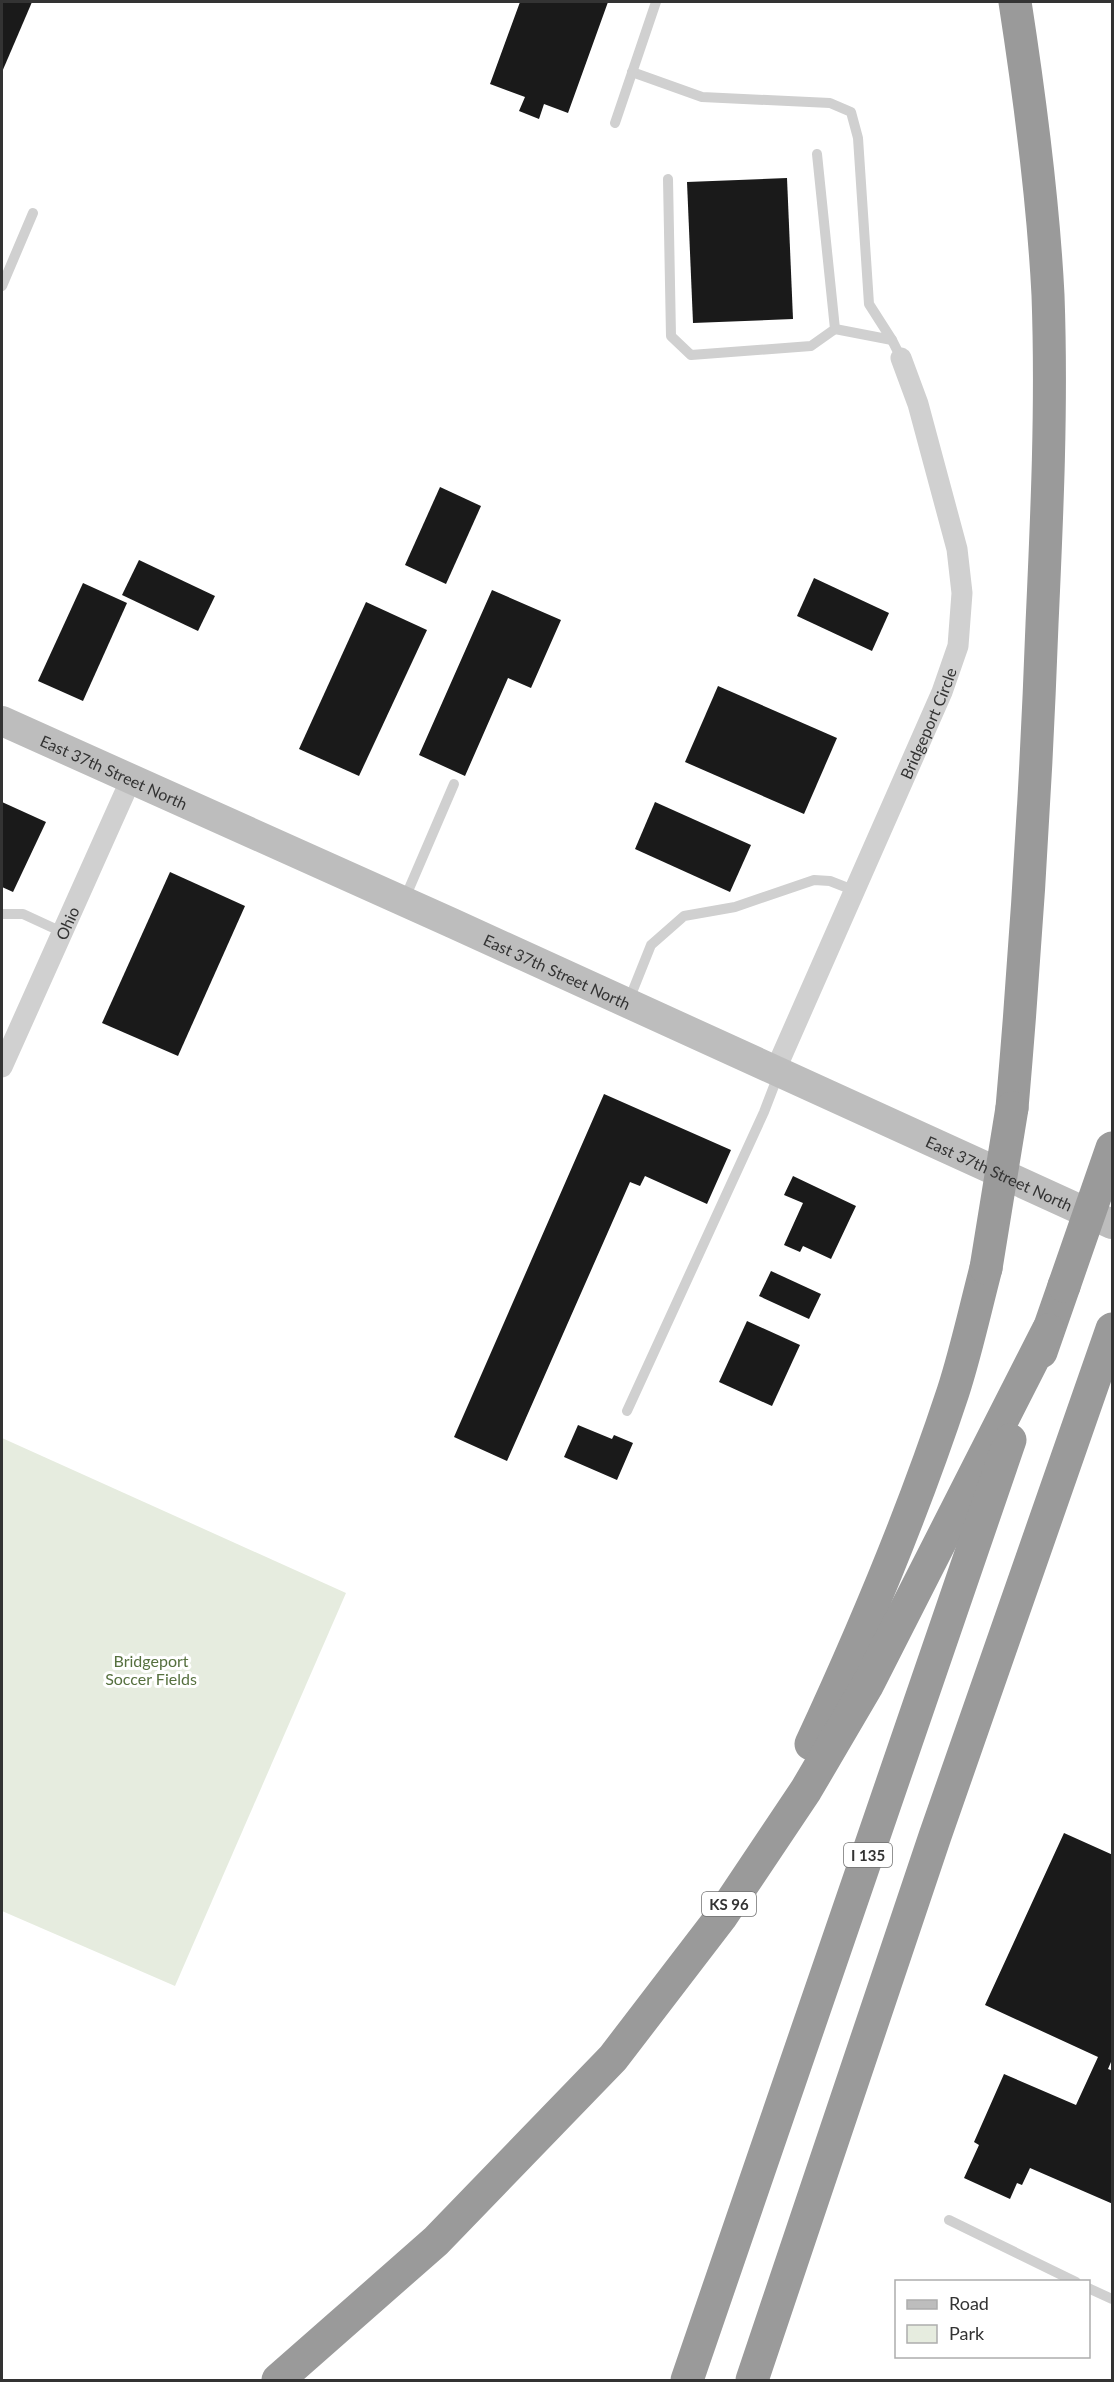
<svg xmlns="http://www.w3.org/2000/svg" width="1114" height="2382" font-family="Lato,sans-serif">
<style>
.green{fill:#e6ecdf}
.building{fill:#1a1a1a}
.lines{fill:none;stroke-linecap:round;stroke-linejoin:round}
.service{stroke:#d0d0d0;stroke-width:10}
.minor{stroke:#d0d0d0;stroke-width:21}
.secondary{stroke:#bdbdbd;stroke-width:30}
.motorway{stroke:#9a9a9a;stroke-width:33}
.motorway-bridge{stroke:#9a9a9a;stroke-width:33}
.labels{text-anchor:middle;dominant-baseline:central;stroke-width:6;stroke-linejoin:round;paint-order:stroke}
.shield{fill:#fff;stroke:#707070;stroke-width:1.5}
.shield-label{font-size:15px;font-weight:bold;fill:#333}
.street-label{font-size:16px;fill:#333;stroke:#fff}
.park-label{font-size:16px;fill:#56703f;stroke:#fff}
</style>
<rect width="100%" height="100%" fill="#fff"/>
<polygon class="green" points="2,1438 346,1593 175,1986 2,1911"/>
<g class="building">
<polygon points="2,2 32,2 2,72"/>
<polygon points="520,2 608,2 568,113 544,104 539,119 519,111 525,97 490,84"/>
<polygon points="787,178 793,319 693,323 687,182"/>
<polygon points="440,487 481,506 446,584 405,565"/>
<polygon points="139,560 215,596 198,631 122,595"/>
<polygon points="814,578 889,613 872,651 797,616"/>
<polygon points="83,583 127,603 83,701 38,681"/>
<polygon points="492,590 561,620 531,688 508,678 465,776 419,755"/>
<polygon points="366,602 427,630 359,776 299,749"/>
<polygon points="718,686 837,738 804,814 685,762"/>
<polygon points="2,802 46,822 13,892 2,887"/>
<polygon points="655,802 751,845 730,892 635,849"/>
<polygon points="170,872 245,906 178,1056 102,1023"/>
<polygon points="604,1094 731,1150 707,1204 645,1176 640,1186 630,1182 507,1461 454,1437"/>
<polygon points="793,1176 856,1206 831,1259 803,1246 800,1252 784,1245 803,1203 784,1195"/>
<polygon points="771,1271 821,1294 809,1319 759,1296"/>
<polygon points="747,1321 800,1345 772,1406 719,1382"/>
<polygon points="578,1425 612,1439 614,1435 633,1443 617,1480 564,1457"/>
<polygon points="1064,1833 1113,1855 1113,2063 1111,2062 1108,2069 1113,2071 1113,2204 1030,2168 1022,2185 1017,2183 1010,2199 964,2178 979,2145 974,2142 1004,2074 1076,2105 1098,2057 985,2005"/>
</g>
<g class="lines">
<g class="service">
<polyline points="632,72 702,97 830,103 851,112 858,138 869,304 892,340 901,358"/>
<polyline points="615,123 656,2"/>
<polyline points="668,179 671,336 691,355 811,346 835,329 817,154"/>
<polyline points="2,286 33,213"/>
<polyline points="835,329 892,340"/>
<polyline points="405,898 454,784"/>
<polyline points="2,914 23,914 62,932"/>
<polyline points="629,1000 651,945 684,916 735,907 814,880 830,881 853,890"/>
<polyline points="627,1411 764,1112 779,1073"/>
<polyline points="949,2220 1076,2282"/>
<polyline points="1088,2288 1112,2299"/>
</g>
<g class="minor">
<path id="s1" d="M2,1067L131,779"/>
<path id="s2" d="M775,1071L942,692L958,646L962,593L957,549L918,404L901,358"/>
</g>
<path class="secondary" id="s3" d="M2,721L452,923L1112,1224"/>
<g class="motorway">
<path d="M1012,1108C1026,947 1036,786 1042,624C1047,515 1052,405 1048,295C1043,197 1030,99 1015,2"/>
<polyline points="1041,1352 1064,1286"/>
<path d="M811,1744C864,1630 913,1513 953,1392C966,1352 975,1310 986,1268"/>
<polyline points="278,2380 436,2241 613,2058 721,1917 806,1790 867,1686 1048,1330"/>
<polyline points="687,2380 1010,1440"/>
<polyline points="752,2380 935,1836 1112,1329"/>
</g>
<g class="motorway-bridge">
<polyline points="986,1268 1012,1108"/>
<polyline points="1064,1286 1112,1148"/>
</g>
</g>
<g class="labels">
<g class="shield">
<rect x="844" y="1843" width="48" height="24" rx="4.5"/>
<rect x="702" y="1892" width="54" height="24" rx="4.5"/>
</g>
<g class="shield-label">
<text x="868" y="1855">I 135</text>
<text x="729" y="1904">KS 96</text>
</g>
<g class="street-label">
<text stroke="none"><textPath href="#s2" startOffset="380">Bridgeport Circle</textPath></text>
<text stroke="none"><textPath href="#s3" startOffset="123">East 37th Street North</textPath></text>
<text stroke="none"><textPath href="#s1" startOffset="158">Ohio</textPath></text>
<text stroke="none"><textPath href="#s3" startOffset="609">East 37th Street North</textPath></text>
<text stroke="none"><textPath href="#s3" startOffset="1095">East 37th Street North</textPath></text>
</g>
<g class="park-label">
<text x="151" y="1660">Bridgeport<tspan x="151" dy="18">Soccer Fields</tspan></text>
</g>
</g>
<rect width="1114" height="2382" fill="none" stroke="#333333" stroke-width="6"/>
<rect x="895" y="2280" width="195" height="78" fill="#ffffff" stroke="#adadad" stroke-width="1.5"/>
<rect x="907" y="2300" width="30" height="9" fill="#bdbdbd" stroke="#adadad" stroke-width="1.5"/>
<text x="949" y="2310" font-size="18" fill="#333333">Road</text>
<rect x="907" y="2325" width="30" height="18" fill="#e6ecdf" stroke="#adadad" stroke-width="1.5"/>
<text x="949" y="2340" font-size="18" fill="#333333">Park</text>
</svg>
